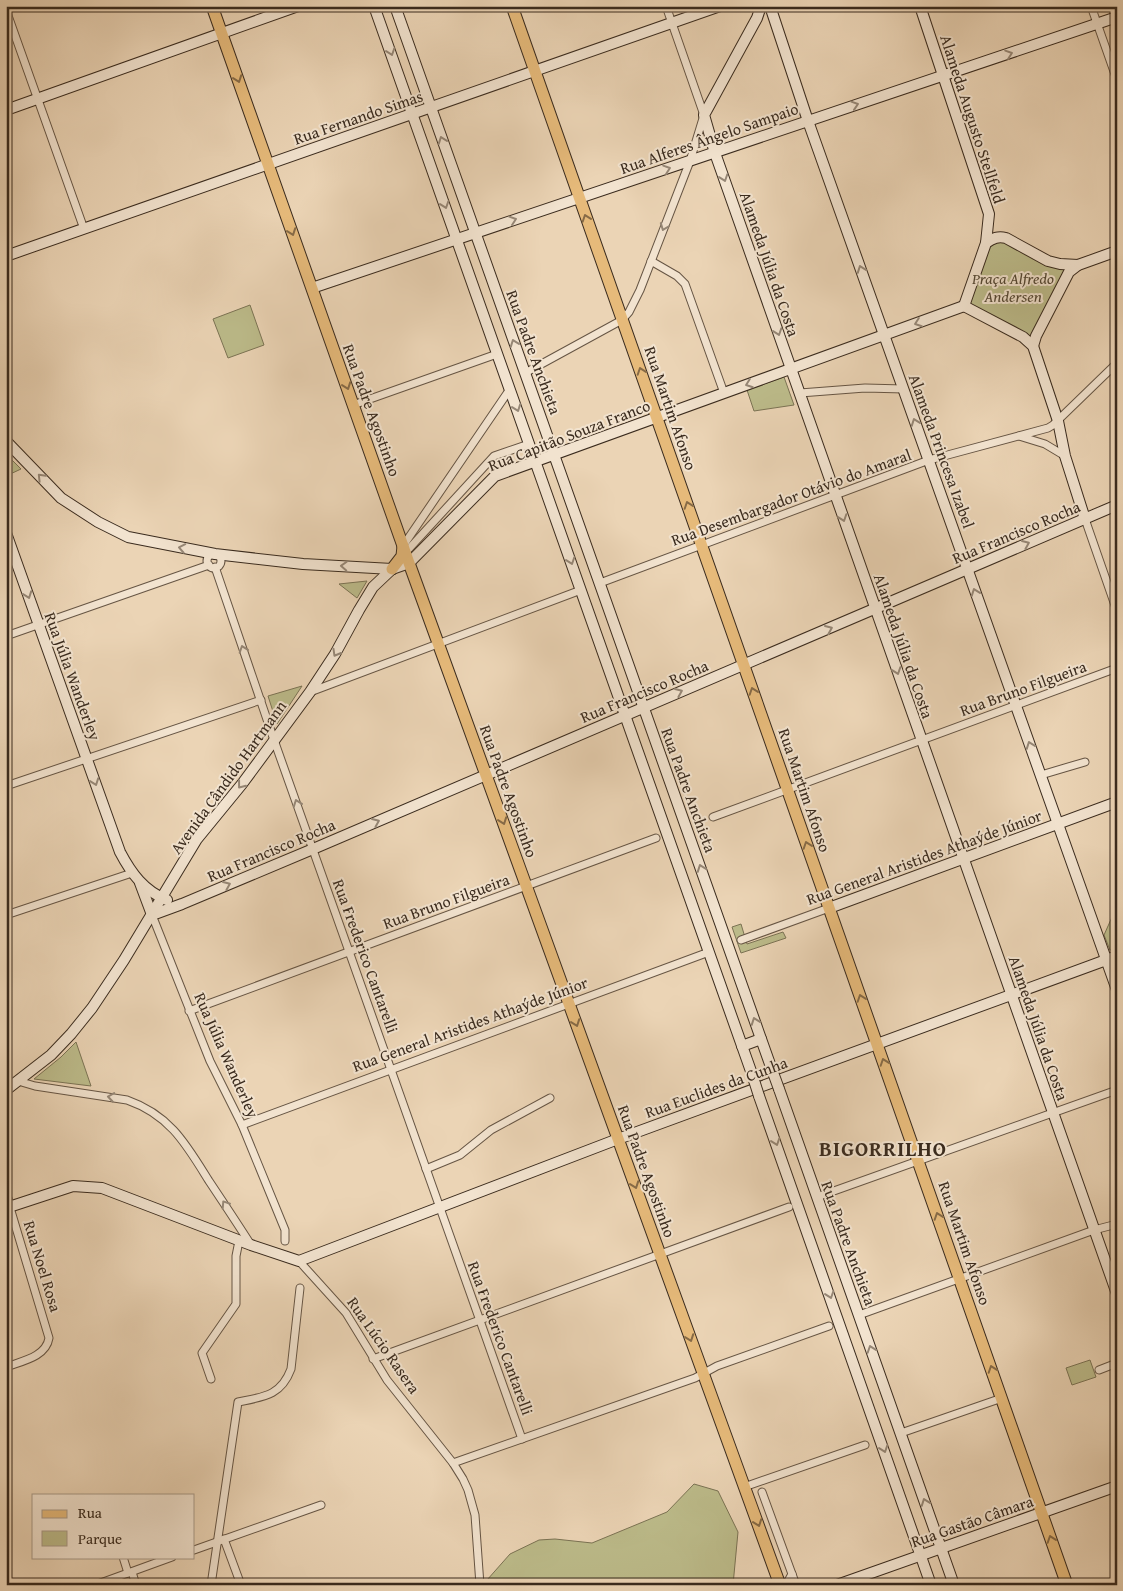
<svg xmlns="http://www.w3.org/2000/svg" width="1123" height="1591" font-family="'Gentium Book Plus',serif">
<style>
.green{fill:#bcbb8a;stroke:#7b7354}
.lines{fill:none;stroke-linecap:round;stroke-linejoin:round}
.street-casing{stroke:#654;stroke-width:9}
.secondary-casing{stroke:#3a2b1e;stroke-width:12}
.primary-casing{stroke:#3a2b1e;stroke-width:13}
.street{stroke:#f2e3cf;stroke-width:7}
.secondary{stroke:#f2e3cf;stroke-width:10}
.primary{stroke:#e6ba7a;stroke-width:11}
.secondary-bridge-casing{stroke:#3a2b1e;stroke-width:12;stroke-linecap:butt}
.secondary-bridge{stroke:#f2e3cf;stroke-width:10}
.oneway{stroke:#968776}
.oneway2{stroke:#876b47}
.labels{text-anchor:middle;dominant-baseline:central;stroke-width:4;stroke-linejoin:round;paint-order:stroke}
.street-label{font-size:16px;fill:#3a2b1e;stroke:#f2e3cf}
.park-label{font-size:16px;font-style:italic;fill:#544834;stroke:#f2e3cf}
.district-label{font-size:21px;font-weight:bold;letter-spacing:1px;fill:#3a2b1e;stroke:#f2e3cf}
</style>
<rect width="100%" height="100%" fill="#ebd4b5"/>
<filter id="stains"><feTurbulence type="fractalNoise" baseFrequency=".004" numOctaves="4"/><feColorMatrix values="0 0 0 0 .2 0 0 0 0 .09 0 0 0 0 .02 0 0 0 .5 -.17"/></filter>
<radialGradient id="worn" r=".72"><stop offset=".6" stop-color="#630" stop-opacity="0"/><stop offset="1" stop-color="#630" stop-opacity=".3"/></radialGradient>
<g class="green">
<polygon points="997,237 1048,261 1078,265 1034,340 964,306 986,243"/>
<polygon points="250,305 264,345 228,358 213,319"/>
<polygon points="784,377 794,405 754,411 747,390"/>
<polygon points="6,454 21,469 6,476"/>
<polygon points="367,581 357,598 339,584"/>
<polygon points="302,686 277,724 268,696"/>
<polygon points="1117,906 1117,948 1110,950 1104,935"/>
<polygon points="741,924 747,944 783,932 786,938 741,953 732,927"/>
<polygon points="76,1042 91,1086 34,1079 61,1057"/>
<polygon points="1090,1360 1096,1377 1072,1385 1066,1368"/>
<polygon points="694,1484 718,1491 738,1532 733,1585 488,1585 487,1580 510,1554 539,1540 555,1539 592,1543 667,1512"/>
</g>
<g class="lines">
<defs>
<g id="street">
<polyline points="1091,6 1117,80"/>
<polyline points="6,10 84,229"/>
<polyline points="651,261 677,276 685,284 724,393"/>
<polyline points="525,373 622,320 629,312 640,290 690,161 704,115 666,6"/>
<polyline points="800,393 865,388 904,389"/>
<polyline points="353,405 497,354"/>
<polyline points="1019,436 1045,444 1065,456"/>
<polyline points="1085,519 1117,611"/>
<polyline points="403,546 510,389"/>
<polyline points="406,552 494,456 529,444"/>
<circle cx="214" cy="561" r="7"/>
<polyline points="215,567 274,740 522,1439"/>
<polyline points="600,583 929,460 1048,428 1053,425 1117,363"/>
<polyline points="6,636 209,565"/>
<polyline points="310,692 581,590"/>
<polyline points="1041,775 1085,762"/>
<polyline points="6,786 261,700"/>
<polyline points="713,817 1117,668"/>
<polyline points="6,915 132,873"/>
<polyline points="152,915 210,1061 242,1125 285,1230 285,1241"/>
<polyline points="741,940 829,908"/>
<polyline points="189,1011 656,838"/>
<path d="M18,1081L35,1086L127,1100C170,1115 186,1144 209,1181C223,1202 237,1223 251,1245"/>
<polyline points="242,1125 709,952"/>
<polyline points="426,1169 460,1155 491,1130 550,1098"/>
<polyline points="817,1197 1117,1090"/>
<polyline points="299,1261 346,1313 387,1380 453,1463 463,1479 468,1490 475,1515 480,1585"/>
<polyline points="859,1315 1094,1230 1117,1224"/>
<polyline points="373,1359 789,1207"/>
<path d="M6,1367C22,1361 46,1357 49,1338L11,1211L9,1207L7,1208"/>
<polyline points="1099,1370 1117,1363"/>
<polyline points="211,1379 202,1353 236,1304 236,1256 239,1241"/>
<polyline points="901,1433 1002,1398"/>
<polyline points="453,1463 695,1378 717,1366 829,1326"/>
<polyline points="744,1487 865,1445"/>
<polyline points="762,1492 796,1585"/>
<polyline points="224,1539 241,1585"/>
<polyline points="194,1550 321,1505"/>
<polyline points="123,1557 128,1573"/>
<polyline points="132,1572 136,1585"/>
<polyline points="95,1585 172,1557"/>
<path d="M211,1585L238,1402C263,1397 281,1396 291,1369L300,1288"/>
<polyline points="786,1585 792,1574"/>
</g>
<g id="secondary">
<polyline points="374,6 752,1074"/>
<polyline points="395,6 771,1067"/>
<polyline points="761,6 757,18 704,115 715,153 1117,1294"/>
<polyline points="770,6 808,121 1117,990"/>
<polyline points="920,6 989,214 986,243"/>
<polyline points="6,110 298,6"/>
<polyline points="6,256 720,6"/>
<polyline points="312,288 1117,17"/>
<polyline points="964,306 1023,337 1033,346 1058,421 1065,456 1085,519"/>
<path d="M964,306L986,243C993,238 998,236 1006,238L1048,261L1060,264L1078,265"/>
<polyline points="1033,346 1036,336 1069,272 1078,265 1117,251"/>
<polyline points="6,441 61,498 98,522 128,537 215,554 303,564 392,569 409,563 495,476 964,306"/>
<path d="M6,533L120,852C131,873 144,891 167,900"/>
<polyline points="140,883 152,915"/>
<polyline points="829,908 1117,802"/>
<polyline points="152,915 182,904 313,849 1117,505"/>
<polyline points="742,1046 761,1039"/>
<polyline points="779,1089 954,1585"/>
<polyline points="6,1090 51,1055 71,1034 92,1008 124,960 197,839 242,784 310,692 335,654 359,610 373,587 392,569"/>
<polyline points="759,1096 931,1585"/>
<polyline points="6,1197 9,1207 73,1186 102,1188 251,1245 299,1261 618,1139 1117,956"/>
<polyline points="837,1585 1117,1486"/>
</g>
<g id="primary">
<polyline points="212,6 409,563 780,1585"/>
<polyline points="512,6 1067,1585"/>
<polyline points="392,569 402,556 403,546"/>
</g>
</defs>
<use href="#street" class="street-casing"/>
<use href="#secondary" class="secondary-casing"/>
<use href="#primary" class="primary-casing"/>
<use href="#street" class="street"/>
<use href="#secondary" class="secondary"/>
<use href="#primary" class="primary"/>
<defs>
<g id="secondary-bridge">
<polyline points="771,1067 779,1089"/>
<polyline points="752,1074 759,1096"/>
</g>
</defs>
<use href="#secondary-bridge" class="secondary-bridge-casing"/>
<use href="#secondary-bridge" class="secondary-bridge"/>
</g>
<defs><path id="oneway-chevron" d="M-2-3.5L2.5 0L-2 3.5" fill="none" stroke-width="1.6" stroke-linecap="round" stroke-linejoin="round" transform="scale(1.25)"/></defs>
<g class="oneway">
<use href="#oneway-chevron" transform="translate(391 52) rotate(71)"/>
<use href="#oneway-chevron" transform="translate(1009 54) rotate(-19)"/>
<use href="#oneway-chevron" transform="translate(855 105) rotate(-18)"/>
<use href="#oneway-chevron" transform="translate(442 140) rotate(-110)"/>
<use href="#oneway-chevron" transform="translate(667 169) rotate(-19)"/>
<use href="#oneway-chevron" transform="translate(724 178) rotate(71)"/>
<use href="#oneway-chevron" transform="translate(445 205) rotate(71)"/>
<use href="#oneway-chevron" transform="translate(513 220) rotate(-19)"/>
<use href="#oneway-chevron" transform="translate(664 227) rotate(111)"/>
<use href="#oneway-chevron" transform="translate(861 269) rotate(-110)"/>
<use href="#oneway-chevron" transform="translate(918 323) rotate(160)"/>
<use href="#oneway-chevron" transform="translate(778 332) rotate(71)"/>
<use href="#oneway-chevron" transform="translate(514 343) rotate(-110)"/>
<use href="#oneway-chevron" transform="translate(749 384) rotate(160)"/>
<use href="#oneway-chevron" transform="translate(517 408) rotate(70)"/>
<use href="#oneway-chevron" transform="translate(915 422) rotate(-110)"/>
<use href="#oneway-chevron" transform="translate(41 477) rotate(-134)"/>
<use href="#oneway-chevron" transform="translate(843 518) rotate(71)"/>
<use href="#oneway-chevron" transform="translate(1026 544) rotate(-23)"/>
<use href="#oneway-chevron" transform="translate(182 548) rotate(-169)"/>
<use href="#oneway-chevron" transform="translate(571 561) rotate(71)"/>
<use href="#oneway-chevron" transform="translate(344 566) rotate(-177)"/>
<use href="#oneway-chevron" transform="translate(975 592) rotate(-110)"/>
<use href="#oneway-chevron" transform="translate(28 595) rotate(70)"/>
<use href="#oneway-chevron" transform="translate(829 629) rotate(-23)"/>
<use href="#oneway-chevron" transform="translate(243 649) rotate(-109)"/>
<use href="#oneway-chevron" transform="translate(336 653) rotate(120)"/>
<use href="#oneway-chevron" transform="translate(897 671) rotate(71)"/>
<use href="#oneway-chevron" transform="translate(679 692) rotate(-23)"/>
<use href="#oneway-chevron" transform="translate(1030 745) rotate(-110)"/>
<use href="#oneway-chevron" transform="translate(95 782) rotate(70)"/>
<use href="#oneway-chevron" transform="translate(241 785) rotate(128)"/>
<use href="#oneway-chevron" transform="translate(297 803) rotate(-110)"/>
<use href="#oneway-chevron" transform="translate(376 822) rotate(-23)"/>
<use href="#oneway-chevron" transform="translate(701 868) rotate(-110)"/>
<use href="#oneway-chevron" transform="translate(227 885) rotate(-23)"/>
<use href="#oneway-chevron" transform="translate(755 1021) rotate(-110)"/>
<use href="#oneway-chevron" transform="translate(111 1097) rotate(-171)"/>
<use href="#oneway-chevron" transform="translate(776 1142) rotate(71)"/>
<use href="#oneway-chevron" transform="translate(225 1204) rotate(-123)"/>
<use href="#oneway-chevron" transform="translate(830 1295) rotate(71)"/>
<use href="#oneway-chevron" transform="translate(871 1349) rotate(-109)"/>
<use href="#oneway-chevron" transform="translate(884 1449) rotate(71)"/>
<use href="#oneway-chevron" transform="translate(925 1502) rotate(-110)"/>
</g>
<g class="oneway2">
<use href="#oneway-chevron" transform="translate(238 79) rotate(70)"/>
<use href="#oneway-chevron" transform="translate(586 218) rotate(-109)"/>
<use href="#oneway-chevron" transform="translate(292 232) rotate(70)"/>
<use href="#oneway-chevron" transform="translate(641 371) rotate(-109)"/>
<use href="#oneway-chevron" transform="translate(347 386) rotate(70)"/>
<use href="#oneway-chevron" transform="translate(688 505) rotate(-109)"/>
<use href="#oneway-chevron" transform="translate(753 691) rotate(-109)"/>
<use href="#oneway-chevron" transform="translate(503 821) rotate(70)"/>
<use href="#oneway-chevron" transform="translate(807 845) rotate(-109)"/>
<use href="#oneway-chevron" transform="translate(861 998) rotate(-109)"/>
<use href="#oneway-chevron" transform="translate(576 1023) rotate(70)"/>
<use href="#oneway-chevron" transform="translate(884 1062) rotate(-109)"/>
<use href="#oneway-chevron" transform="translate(635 1185) rotate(70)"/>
<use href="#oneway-chevron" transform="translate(938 1216) rotate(-109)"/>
<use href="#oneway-chevron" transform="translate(690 1338) rotate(70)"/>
<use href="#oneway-chevron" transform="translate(992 1369) rotate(-109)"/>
<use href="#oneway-chevron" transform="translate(758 1523) rotate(70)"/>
<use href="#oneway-chevron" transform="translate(1051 1539) rotate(-109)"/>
</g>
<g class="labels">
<g class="street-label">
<text transform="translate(358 117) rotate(-19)">Rua Fernando Simas</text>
<text transform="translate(973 119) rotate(72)">Alameda Augusto Stellfeld</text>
<text transform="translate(709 138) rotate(-19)">Rua Alferes Ângelo Sampaio</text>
<text transform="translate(770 264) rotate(71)">Alameda Júlia da Costa</text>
<text transform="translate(534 352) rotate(70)">Rua Padre Anchieta</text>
<text transform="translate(671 408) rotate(71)">Rua Martim Afonso</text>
<text transform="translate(372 410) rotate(70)">Rua Padre Agostinho</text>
<text transform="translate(569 435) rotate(-21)">Rua Capitão Souza Franco</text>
<text transform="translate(942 451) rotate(70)">Alameda Princesa Izabel</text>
<text transform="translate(791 497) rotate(-20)">Rua Desembargador Otávio do Amaral</text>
<text transform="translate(1016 532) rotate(-23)">Rua Francisco Rocha</text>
<text transform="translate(904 646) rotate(71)">Alameda Júlia da Costa</text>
<text transform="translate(73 676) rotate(70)">Rua Júlia Wanderley</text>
<text transform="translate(1023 688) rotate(-20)">Rua Bruno Filgueira</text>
<text transform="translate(644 691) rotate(-23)">Rua Francisco Rocha</text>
<text transform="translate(228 777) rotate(-54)">Avenida Cândido Hartmann</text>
<text transform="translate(689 790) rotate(70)">Rua Padre Anchieta</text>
<text transform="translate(805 790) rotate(71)">Rua Martim Afonso</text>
<text transform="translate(509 791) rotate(70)">Rua Padre Agostinho</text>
<text transform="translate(271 850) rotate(-23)">Rua Francisco Rocha</text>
<text transform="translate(924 857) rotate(-20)">Rua General Aristides Athaýde Júnior</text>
<text transform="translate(446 901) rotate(-20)">Rua Bruno Filgueira</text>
<text transform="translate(366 956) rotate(70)">Rua Frederico Cantarelli</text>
<text transform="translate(470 1024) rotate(-20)">Rua General Aristides Athaýde Júnior</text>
<text transform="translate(1039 1028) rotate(71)">Alameda Júlia da Costa</text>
<text transform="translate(227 1055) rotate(66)">Rua Júlia Wanderley</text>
<text transform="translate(716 1087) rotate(-20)">Rua Euclides da Cunha</text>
<text transform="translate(647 1171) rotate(70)">Rua Padre Agostinho</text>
<text transform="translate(849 1243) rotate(70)">Rua Padre Anchieta</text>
<text transform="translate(965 1243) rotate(71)">Rua Martim Afonso</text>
<text transform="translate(43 1266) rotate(73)">Rua Noel Rosa</text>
<text transform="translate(501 1338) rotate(70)">Rua Frederico Cantarelli</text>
<text transform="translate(384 1345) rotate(55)">Rua Lúcio Rasera</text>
<text transform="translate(972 1521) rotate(-19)">Rua Gastão Câmara</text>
</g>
<g class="park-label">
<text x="1013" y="278">Praça Alfredo<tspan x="1013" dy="18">Andersen</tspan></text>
</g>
<g class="district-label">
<text x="883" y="1148">BIGORRILHO</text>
</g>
</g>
<rect width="1123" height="1591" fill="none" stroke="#ebd4b5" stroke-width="25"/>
<rect x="8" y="8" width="1108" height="1576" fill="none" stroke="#3a2b1e" stroke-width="2.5"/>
<rect x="12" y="12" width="1098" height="1566" fill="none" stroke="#3a2b1e"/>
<rect x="32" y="1494" width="162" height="65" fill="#f2e3cf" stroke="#a89988"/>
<rect x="42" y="1510" width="25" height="8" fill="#e6ba7a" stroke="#a89988"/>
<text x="78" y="1518" font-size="15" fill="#3a2b1e">Rua</text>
<rect x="42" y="1531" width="25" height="15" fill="#bcbb8a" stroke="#a89988"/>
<text x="78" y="1544" font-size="15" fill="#3a2b1e">Parque</text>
<rect width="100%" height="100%" filter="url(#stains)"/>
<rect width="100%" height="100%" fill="url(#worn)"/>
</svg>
